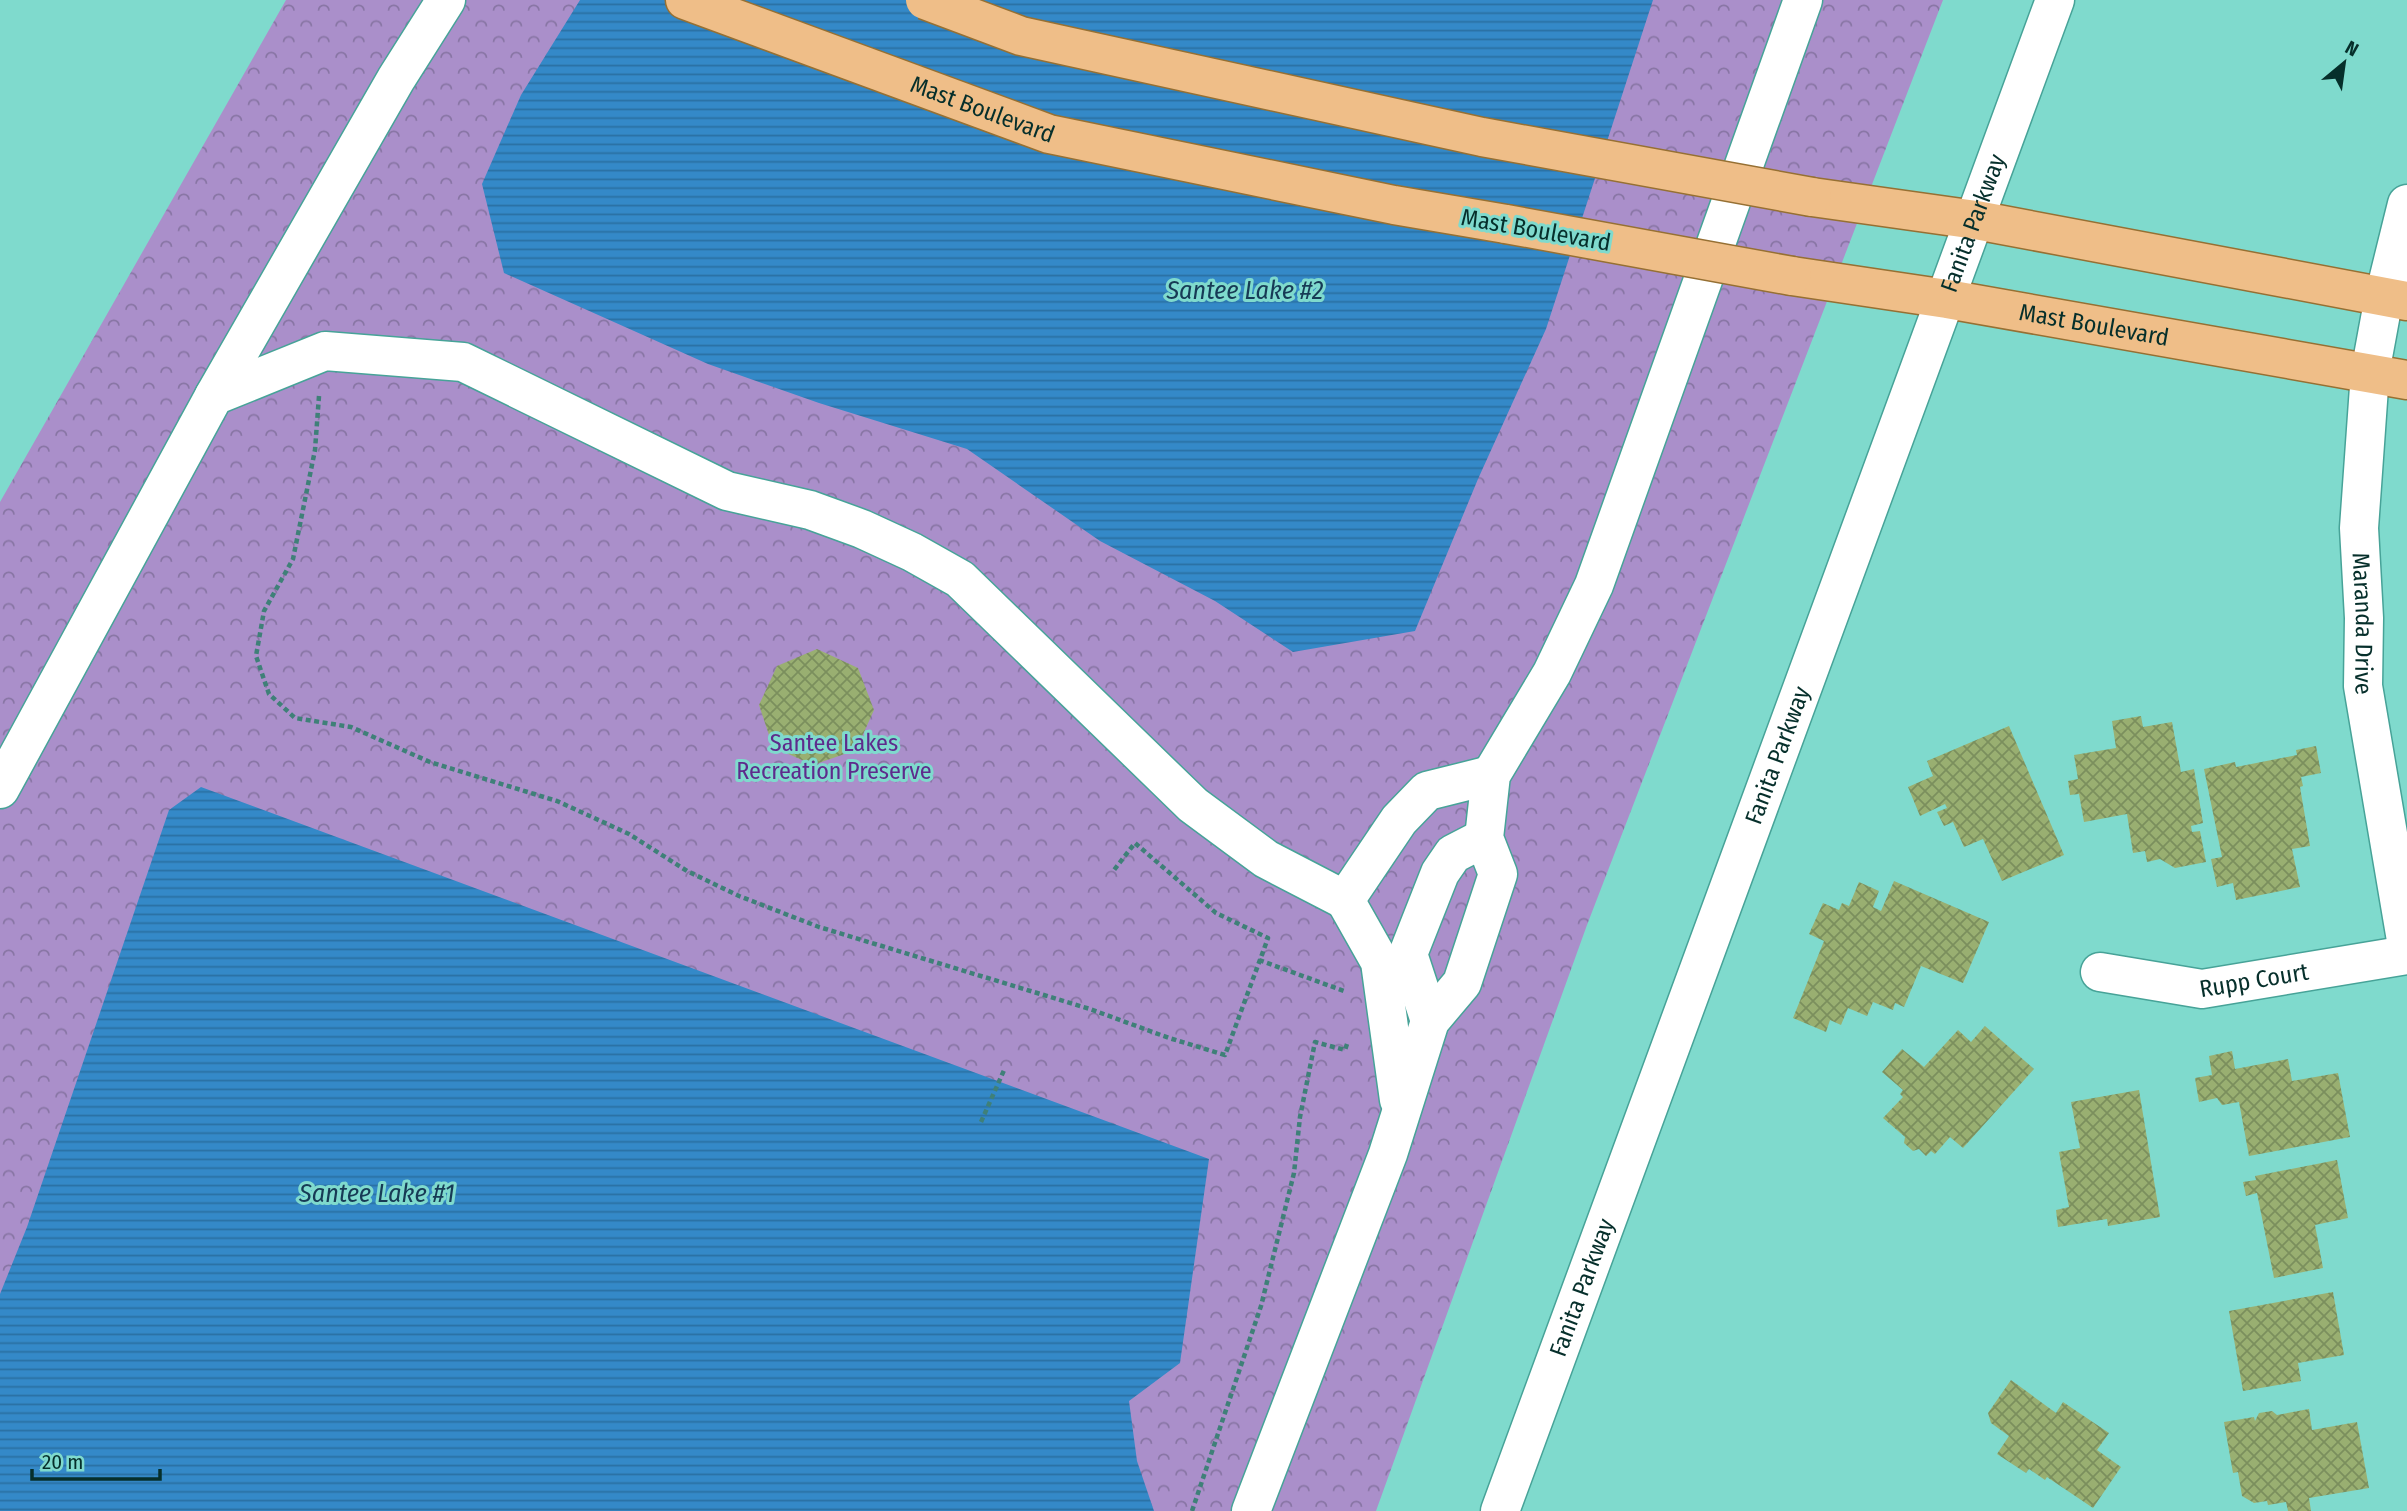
<svg xmlns="http://www.w3.org/2000/svg" width="2407" height="1511" font-family="'Fira Sans Condensed',sans-serif">
<style>
.park{fill:url(#park-crowns)}
.water{fill:url(#water-rules)}
.building{fill:url(#building-cross-hatch)}
.lines{fill:none;stroke-linecap:round;stroke-linejoin:round}
.minor-casing{stroke:#47a398;stroke-width:41}
.major-casing{stroke:#967033;stroke-width:41}
.path{stroke:#3f8078;stroke-width:4.5;stroke-dasharray:5 3.5;stroke-linecap:butt}
.minor{stroke:#fff;stroke-width:38}
.major{stroke:#efbe88;stroke-width:38}
.major-bridge-casing{stroke:#967033;stroke-width:41;stroke-linecap:butt}
.major-bridge{stroke:#efbe88;stroke-width:38}
.labels{text-anchor:middle;dominant-baseline:central;stroke-width:6;stroke-linejoin:round;paint-order:stroke}
.street-label{font-size:24px;fill:#062f2b;stroke:#7fdacd}
.park-label{font-size:24px;fill:#5e2b8c;stroke:#7fdacd}
.water-label{font-size:26px;font-style:italic;fill:#173a55;stroke:#7fdacd}
</style>
<defs>
<pattern id="park-crowns" width="20" height="18" patternUnits="userSpaceOnUse" patternTransform="scale(1.75)"><rect width="20" height="18" fill="#aa8fca"/><path d="M2 6a3 3 0 1 1 6 0M12 15a3 3 0 1 1 6 0" fill="none" stroke="#8875a4"/></pattern>
<pattern id="water-rules" width="6" height="5" patternUnits="userSpaceOnUse" patternTransform="scale(1.75)"><rect width="6" height="5" fill="#3489c8"/><path d="M0 2.5h6" fill="none" stroke="#2a70a3"/></pattern>
<pattern id="building-cross-hatch" width="8" height="8" patternUnits="userSpaceOnUse" patternTransform="scale(1.75)"><rect width="8" height="8" fill="#99af71"/><path d="M0 0l8 8M0 8l8-8" fill="none" stroke="#7b8f5d"/></pattern>
</defs>
<rect width="100%" height="100%" fill="#7fdacd"/>
<polygon class="park" points="286,0 1943,0 1587,925 1376,1511 0,1511 0,502"/>
<g class="water">
<polygon points="580,0 1653,0 1546,329 1478,479 1415,631 1293,652 1215,601 1100,541 967,449 819,403 708,364 504,273 482,184 521,95"/>
<polygon points="201,787 1209,1159 1180,1363 1129,1401 1137,1461 1154,1511 0,1511 0,1294 27,1227 169,810"/>
</g>
<g class="building">
<polygon points="817,649 858,668 874,710 856,750 813,765 773,747 759,705 777,666"/>
<polygon points="2141,716 2143,727 2172,722 2181,772 2194,769 2203,823 2191,826 2192,832 2200,831 2206,862 2175,868 2160,859 2147,862 2145,851 2133,853 2127,814 2084,822 2079,794 2070,795 2068,781 2078,779 2074,755 2116,748 2112,721"/>
<polygon points="2009,726 2064,855 2002,881 1983,839 1964,847 1953,822 1944,826 1937,812 1947,808 1945,804 1920,816 1908,787 1933,776 1927,761"/>
<polygon points="2316,746 2321,773 2301,777 2303,786 2300,787 2310,846 2292,849 2300,887 2236,900 2233,883 2217,887 2211,859 2222,857 2204,769 2235,762 2236,767 2297,755 2296,750"/>
<polygon points="1894,881 1989,922 1963,983 1921,966 1904,1007 1895,1003 1893,1010 1873,1002 1867,1016 1848,1008 1841,1025 1830,1020 1826,1032 1793,1018 1824,941 1809,934 1823,903 1839,910 1842,903 1849,906 1859,882 1879,891 1873,907 1881,911"/>
<polygon points="1985,1026 2034,1069 1963,1148 1950,1137 1935,1154 1931,1151 1926,1156 1919,1149 1913,1151 1904,1143 1905,1137 1883,1118 1903,1097 1900,1094 1903,1090 1882,1072 1902,1049 1924,1067 1958,1030 1971,1042"/>
<polygon points="2232,1051 2235,1069 2288,1059 2292,1081 2338,1073 2350,1137 2249,1156 2239,1102 2222,1105 2217,1098 2199,1102 2195,1078 2212,1075 2209,1056"/>
<polygon points="2139,1090 2160,1217 2108,1226 2107,1219 2058,1227 2056,1210 2069,1207 2059,1152 2080,1148 2071,1102"/>
<polygon points="2337,1160 2348,1218 2315,1225 2323,1268 2274,1278 2257,1193 2246,1196 2243,1182 2256,1180 2255,1176"/>
<polygon points="2333,1292 2344,1355 2298,1363 2301,1381 2243,1391 2229,1311"/>
<polygon points="2011,1380 2056,1413 2063,1402 2109,1433 2097,1450 2121,1467 2093,1508 2047,1477 2045,1480 2029,1469 2026,1473 1997,1454 2009,1436 1991,1423 1988,1413"/>
<polygon points="2309,1409 2312,1430 2357,1422 2369,1488 2309,1498 2311,1511 2288,1511 2286,1502 2268,1505 2267,1501 2254,1503 2242,1496 2238,1472 2233,1473 2224,1422 2254,1417 2255,1421 2259,1413 2272,1411 2277,1415"/>
</g>
<g class="lines">
<defs>
<g id="minor">
<path id="s1" d="M2407,204L2384,297L2370,373L2359,528L2364,618L2363,686L2407,946"/>
<polyline points="214,396 396,79 446,0"/>
<polyline points="0,789 214,396 325,351 463,362 727,491 810,510 862,529 912,552 960,579 1193,805 1266,859 1345,900 1399,820 1427,791 1491,775"/>
<polyline points="1345,900 1380,962 1399,1100"/>
<path id="s2" d="M2100,972L2202,989L2407,955"/>
<polyline points="1430,1021 1408,954 1440,873 1453,854 1484,838"/>
<polyline points="1251,1511 1388,1154 1430,1021 1462,983 1498,874 1484,838 1491,775 1552,673 1594,585 1803,0"/>
<path id="s3" d="M1500,1511L2055,0"/>
</g>
<g id="major">
<path id="s4" d="M685,0L1049,134L1394,205L1506,224"/>
<polyline points="1812,197 1976,220 2407,301"/>
<path id="s5" d="M1792,276L1947,299L2407,380"/>
</g>
</defs>
<use href="#minor" class="minor-casing"/>
<use href="#major" class="major-casing"/>
<g class="path">
<polyline points="319,396 315,450 293,559 264,611 256,656 269,694 295,718 351,727 430,762 557,801 629,834 687,871 739,896 819,927 1090,1009 1169,1038 1225,1055 1268,938 1216,913 1135,843 1114,870"/>
<polyline points="1259,960 1344,991"/>
<polyline points="981,1122 1005,1068"/>
<polyline points="1192,1511 1261,1306 1294,1173 1300,1117 1315,1042 1345,1050 1348,1041"/>
</g>
<use href="#minor" class="minor"/>
<use href="#major" class="major"/>
<defs>
<g id="major-bridge">
<polyline points="925,0 1021,36 1482,137 1812,197"/>
<polyline points="1506,224 1792,276"/>
</g>
</defs>
<use href="#major-bridge" class="major-bridge-casing"/>
<use href="#major-bridge" class="major-bridge"/>
</g>
<g class="labels">
<g class="street-label">
<text stroke="none"><textPath href="#s4" startOffset="317">Mast Boulevard</textPath></text>
<text stroke="none"><textPath href="#s3" startOffset="1372">Fanita Parkway</textPath></text>
<text transform="translate(1536 230) rotate(10)">Mast Boulevard</text>
<text stroke="none"><textPath href="#s5" startOffset="306">Mast Boulevard</textPath></text>
<text stroke="none"><textPath href="#s1" startOffset="424">Maranda Drive</textPath></text>
<text stroke="none"><textPath href="#s3" startOffset="805">Fanita Parkway</textPath></text>
<text stroke="none"><textPath href="#s2" startOffset="156">Rupp Court</textPath></text>
<text stroke="none"><textPath href="#s3" startOffset="238">Fanita Parkway</textPath></text>
</g>
<g class="park-label">
<text x="834" y="743">Santee Lakes<tspan x="834" dy="28">Recreation Preserve</tspan></text>
</g>
<g class="water-label">
<text x="1245" y="290">Santee Lake #2</text>
<text x="377" y="1193">Santee Lake #1</text>
</g>
</g>
<g transform="translate(2344 63) rotate(29)" stroke="#7fdacd" stroke-width="5" paint-order="stroke">
<path d="M0-5L12 26L0 18L-12 26Z" fill="#062f2b"/>
<text y="-10" font-size="19" font-weight="bold" text-anchor="middle" fill="#062f2b">N</text>
</g>
<path d="M32 1469v10h128v-10" fill="none" stroke="#062f2b" stroke-width="3.5"/>
<text x="42" y="1469" font-size="21" fill="#062f2b" stroke="#7fdacd" stroke-width="5" paint-order="stroke">20 m</text>
</svg>
